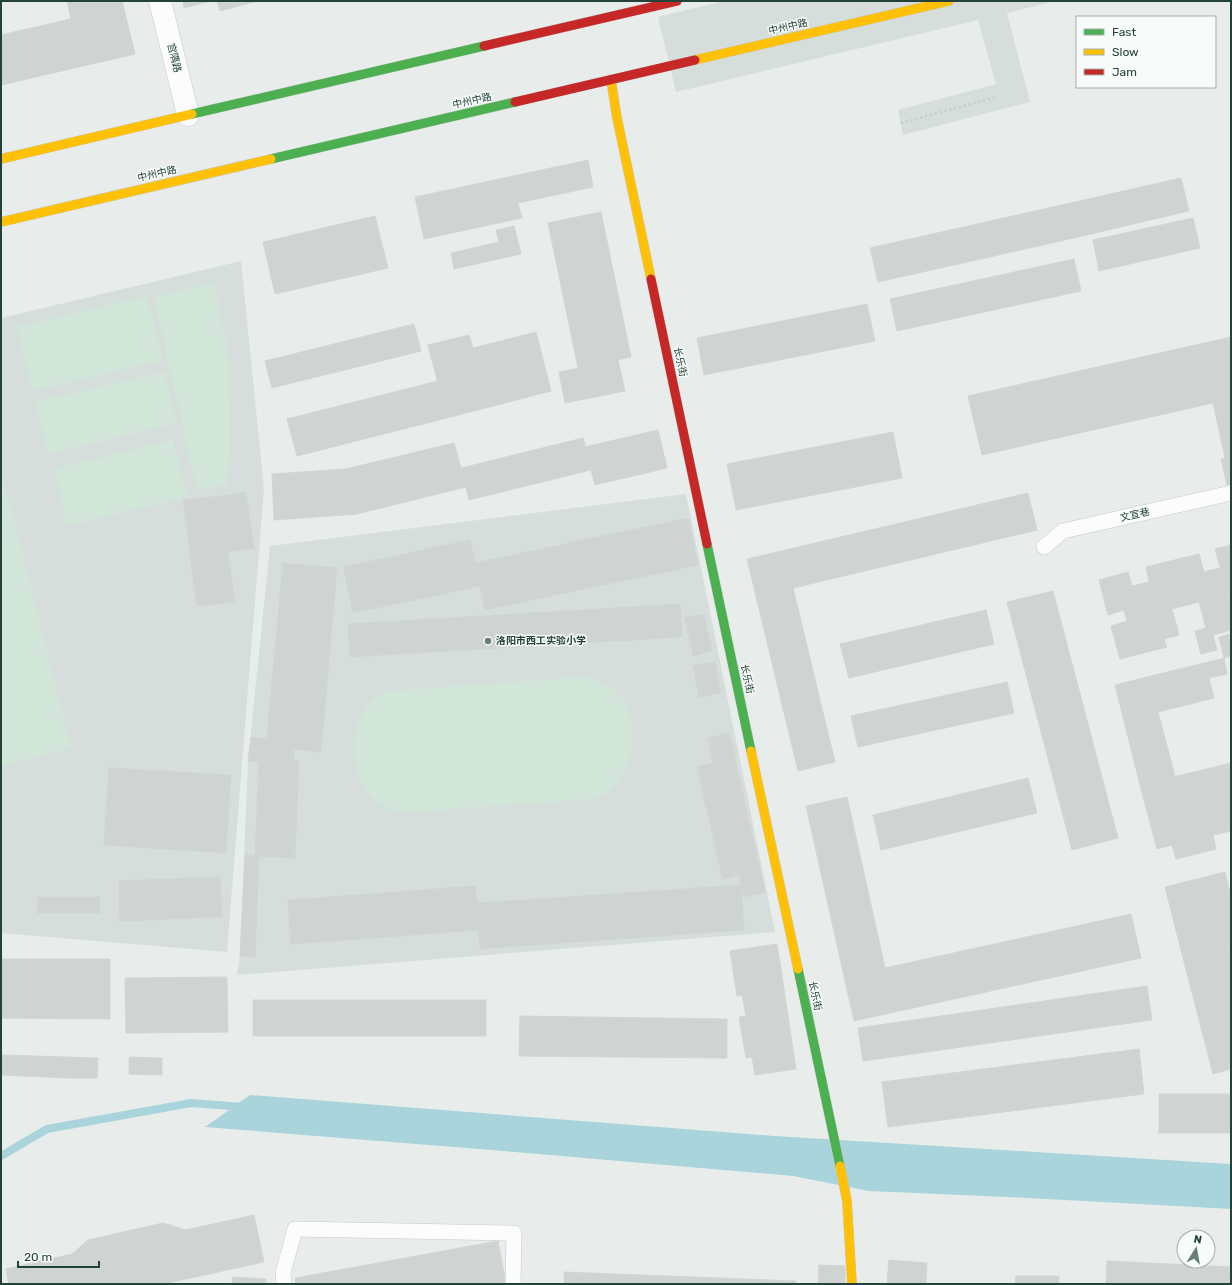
<svg xmlns="http://www.w3.org/2000/svg" width="1232" height="1285" font-family="Rubik,'Noto Sans SC',sans-serif">
<style>
.built{fill:#d6dedb}
.green{fill:#d1e6d8}
.water{fill:#a9d4db}
.lines{fill:none;stroke-linecap:round;stroke-linejoin:round}
.stream{stroke:#a9d4db;stroke-width:8}
.building{fill:#cfd4d2;stroke:#d1d6d4}
.lane-casing{stroke:#c5cac8;stroke-width:16}
.street-casing{stroke:#c5cac8;stroke-width:23}
.fast-casing{stroke:#c3cbc8;stroke-width:10}
.slow-casing{stroke:#c3cbc8;stroke-width:10}
.jam-casing{stroke:#c3cbc8;stroke-width:10}
.path{stroke:#c3ccca;stroke-width:2.5;stroke-dasharray:2 3;stroke-linecap:butt}
.lane{stroke:#fcfcfc;stroke-width:15}
.street{stroke:#fcfcfc;stroke-width:22}
.fast{stroke:#4caf50;stroke-width:9}
.slow{stroke:#ffc107;stroke-width:9}
.jam{stroke:#c62828;stroke-width:9}
.poi-dot{fill:#697e78;stroke:#f7fbf9;stroke-width:1.5}
.labels{text-anchor:middle;dominant-baseline:central;stroke-width:3;stroke-linejoin:round;paint-order:stroke}
.street-label{font-size:10px;fill:#24423a;stroke:#f7fbf9}
.poi-label{font-size:10px;font-weight:bold;fill:#24423a;stroke:#f7fbf9;text-anchor:start}
</style>
<rect width="100%" height="100%" fill="#e8edeb"/>
<g class="built">
<polygon points="724,1 1056,1 1007,13 1030,102 903,135 898,110 996,84 978,20 676,92 658,17"/>
<polygon points="241,261 264,489 227,952 1,933 1,318"/>
<polygon points="686,494 775,932 237,975 240,956 248,761 270,546"/>
</g>
<g class="green">
<polygon points="214,283 229,357 230,448 228,484 197,491 154,297"/>
<polygon points="147,296 163,360 32,391 17,327"/>
<polygon points="164,372 177,423 48,454 35,402"/>
<polygon points="173,440 187,497 67,526 54,469"/>
<polygon points="1,467 71,748 1,766"/>
<path d="M584,677C598,681 611,686 621,697C641,722 635,769 611,790C606,794 600,796 595,799L400,813C388,810 376,803 368,793C359,781 351,752 354,737C357,724 365,707 374,698C377,696 381,694 385,691Z"/>
</g>
<polygon class="water" points="250,1095 775,1136 1231,1164 1231,1209 1028,1198 869,1191 793,1176 515,1152 205,1127"/>
<g class="lines">
<polyline class="stream" points="1,1156 47,1129 191,1103 244,1107"/>
</g>
<g class="building">
<polygon points="67,1 122,1 135,54 1,85 1,35 71,19"/>
<polygon points="183,1 211,1 184,8"/>
<polygon points="217,1 258,1 220,11"/>
<polygon points="588,160 593,187 518,203 522,218 424,239 415,197"/>
<polygon points="1181,178 1189,211 1052,243 1044,209"/>
<polygon points="1044,209 1052,243 878,282 870,248"/>
<polygon points="601,212 631,357 578,368 548,223"/>
<polygon points="375,216 388,268 275,294 263,242"/>
<polygon points="1193,218 1200,248 1099,271 1093,240"/>
<polygon points="514,226 521,254 454,269 451,253 499,242 496,230"/>
<polygon points="1074,259 1081,291 897,331 890,299"/>
<polygon points="867,304 875,341 704,375 697,338"/>
<polygon points="414,324 421,351 272,388 265,361"/>
<polygon points="536,332 551,391 447,418 428,345 469,335 473,348"/>
<polygon points="1231,337 1231,484 1227,485 1221,459 1225,458 1213,403 982,455 968,396"/>
<polygon points="618,360 625,391 565,403 559,372"/>
<polygon points="438,381 447,418 297,456 287,419"/>
<polygon points="658,430 667,468 595,485 585,447"/>
<polygon points="893,432 902,478 736,510 727,464"/>
<polygon points="583,438 591,470 469,500 461,468"/>
<polygon points="454,443 466,487 357,514 274,520 272,474 346,469"/>
<polygon points="246,492 254,548 228,552 220,496"/>
<polygon points="1028,493 1037,530 793,588 835,762 798,771 747,559"/>
<polygon points="220,496 235,602 197,606 183,500"/>
<polygon points="688,518 698,565 485,610 480,586 353,613 343,567 470,540 475,563"/>
<polygon points="1231,545 1231,594 1228,595 1215,549"/>
<polygon points="1199,554 1204,572 1220,568 1228,595 1231,594 1231,630 1213,635 1217,650 1201,654 1195,631 1206,628 1199,602 1172,609 1179,635 1164,639 1167,647 1120,659 1111,626 1127,621 1124,610 1108,615 1099,580 1128,572 1132,586 1149,582 1146,567"/>
<polygon points="283,563 337,568 321,752 266,746"/>
<polygon points="1053,591 1118,838 1072,850 1007,602"/>
<polygon points="680,604 682,637 350,657 348,624"/>
<polygon points="986,610 994,644 849,678 840,644"/>
<polygon points="704,614 712,651 693,656 685,618"/>
<polygon points="1231,634 1231,656 1224,658 1219,637"/>
<polygon points="1224,658 1227,674 1209,678 1214,698 1158,712 1175,776 1140,785 1115,685"/>
<polygon points="715,662 721,693 699,697 693,666"/>
<polygon points="1007,682 1014,713 858,747 851,716"/>
<polygon points="730,733 735,758 713,763 708,738"/>
<polygon points="251,737 267,739 266,746 294,749 294,761 259,759 259,762 248,761"/>
<polygon points="735,758 765,892 744,897 713,763"/>
<polygon points="259,759 299,761 295,858 255,856"/>
<polygon points="713,763 738,874 738,875 723,879 697,767"/>
<polygon points="1231,763 1231,831 1213,835 1216,849 1176,859 1172,845 1157,849 1140,785"/>
<polygon points="109,768 231,775 226,853 104,845"/>
<polygon points="1028,778 1037,813 881,850 873,815"/>
<polygon points="847,797 885,968 1131,914 1141,958 854,1021 806,806"/>
<polygon points="245,855 259,856 255,957 240,956"/>
<polygon points="1225,872 1231,896 1231,946 1183,958 1165,887"/>
<polygon points="220,877 222,917 120,921 119,881"/>
<polygon points="741,885 744,930 480,949 477,903"/>
<polygon points="475,886 479,930 291,944 288,900"/>
<rect x="37" y="897" width="63" height="16"/>
<polygon points="777,944 784,989 737,996 730,951"/>
<polygon points="1231,946 1231,1069 1213,1074 1183,958"/>
<polygon points="1,959 110,959 110,1019 1,1018"/>
<polygon points="227,977 228,1032 126,1033 125,978"/>
<polygon points="1147,986 1152,1020 863,1061 858,1028"/>
<polygon points="784,989 796,1069 755,1075 752,1057 746,1058 739,1017 746,1016 742,995"/>
<rect x="253" y="1000" width="233" height="36"/>
<polygon points="520,1016 727,1019 727,1058 519,1056"/>
<polygon points="1139,1049 1144,1094 888,1127 882,1082"/>
<polygon points="2,1055 66,1057 66,1078 2,1075"/>
<polygon points="66,1057 98,1058 97,1078 66,1078"/>
<polygon points="129,1057 162,1058 162,1075 129,1074"/>
<rect x="1159" y="1094" width="72" height="39"/>
<polygon points="254,1215 264,1262 163,1284 9,1284 6,1269 72,1254 88,1240 163,1223 186,1230"/>
<polygon points="498,1241 506,1284 296,1284 295,1278"/>
<polygon points="889,1260 927,1263 926,1284 887,1284"/>
<polygon points="1107,1261 1231,1267 1231,1284 1106,1284"/>
<polygon points="819,1265 845,1266 845,1284 818,1284"/>
<polygon points="564,1272 796,1281 796,1284 564,1284"/>
<polygon points="1016,1276 1059,1276 1059,1284 1015,1284"/>
<polygon points="233,1277 266,1279 266,1284 232,1284"/>
</g>
<g class="lines">
<defs>
<g id="lane">
<polyline points="1044,547 1063,531 1231,493"/>
<polyline points="284,1284 283,1273 295,1229 514,1233 513,1284"/>
</g>
<polyline id="street" points="160,1 188,115"/>
<g id="fast">
<polyline points="192,114 484,46"/>
<polyline points="271,159 515,102"/>
<polyline points="707,544 751,751"/>
<polyline points="798,969 840,1166"/>
</g>
<g id="slow">
<polyline points="695,60 949,1"/>
<polyline points="611,80 617,118 651,279"/>
<polyline points="1,159 192,114"/>
<polyline points="1,222 271,159"/>
<polyline points="751,751 798,969"/>
<polyline points="840,1166 847,1201 852,1284"/>
</g>
<g id="jam">
<polyline points="484,46 677,1"/>
<polyline points="515,102 695,60"/>
<polyline points="651,279 707,544"/>
</g>
</defs>
<use href="#lane" class="lane-casing"/>
<use href="#street" class="street-casing"/>
<use href="#fast" class="fast-casing"/>
<use href="#slow" class="slow-casing"/>
<use href="#jam" class="jam-casing"/>
<polyline class="path" points="901,123 996,97"/>
<use href="#lane" class="lane"/>
<use href="#street" class="street"/>
<use href="#fast" class="fast"/>
<use href="#slow" class="slow"/>
<use href="#jam" class="jam"/>
</g>
<circle class="poi-dot" cx="488" cy="641" r="4"/>
<g class="labels">
<g class="street-label">
<text transform="translate(788 27) rotate(-13)">中州中路</text>
<text transform="translate(174 58) rotate(76)">宫隅路</text>
<text transform="translate(472 101) rotate(-13)">中州中路</text>
<text transform="translate(157 174) rotate(-13)">中州中路</text>
<text transform="translate(680 362) rotate(78)">长乐街</text>
<text transform="translate(1135 515) rotate(-13)">文宣巷</text>
<text transform="translate(747 679) rotate(78)">长乐街</text>
<text transform="translate(815 996) rotate(78)">长乐街</text>
</g>
<g class="poi-label">
<text x="496" y="641">洛阳市西工实验小学</text>
</g>
</g>
<rect width="1232" height="1285" fill="none" stroke="#24423a" stroke-width="4"/>
<rect x="1076" y="16" width="140" height="72" fill="#f7fbf9" stroke="#a3b1ad"/>
<rect x="1084" y="29" width="20" height="6" fill="#4caf50" stroke="#a3b1ad"/>
<text x="1112" y="36" font-size="12" fill="#24423a">Fast</text>
<rect x="1084" y="49" width="20" height="6" fill="#ffc107" stroke="#a3b1ad"/>
<text x="1112" y="56" font-size="12" fill="#24423a">Slow</text>
<rect x="1084" y="69" width="20" height="6" fill="#c62828" stroke="#a3b1ad"/>
<text x="1112" y="76" font-size="12" fill="#24423a">Jam</text>
<g transform="translate(1196 1249) rotate(11)"><circle r="19" fill="#f7fbf9" stroke="#a3b1ad"/>
<path d="M0-3L7 15L0 10L-7 15Z" fill="#697e78"/>
<text y="-6" font-size="11" font-weight="bold" text-anchor="middle" fill="#24423a">N</text>
</g>
<path d="M18 1261v6h81v-6" fill="none" stroke="#24423a" stroke-width="2"/>
<text x="24" y="1261" font-size="12" fill="#24423a" stroke="#f7fbf9" stroke-width="3" paint-order="stroke">20 m</text>
</svg>
